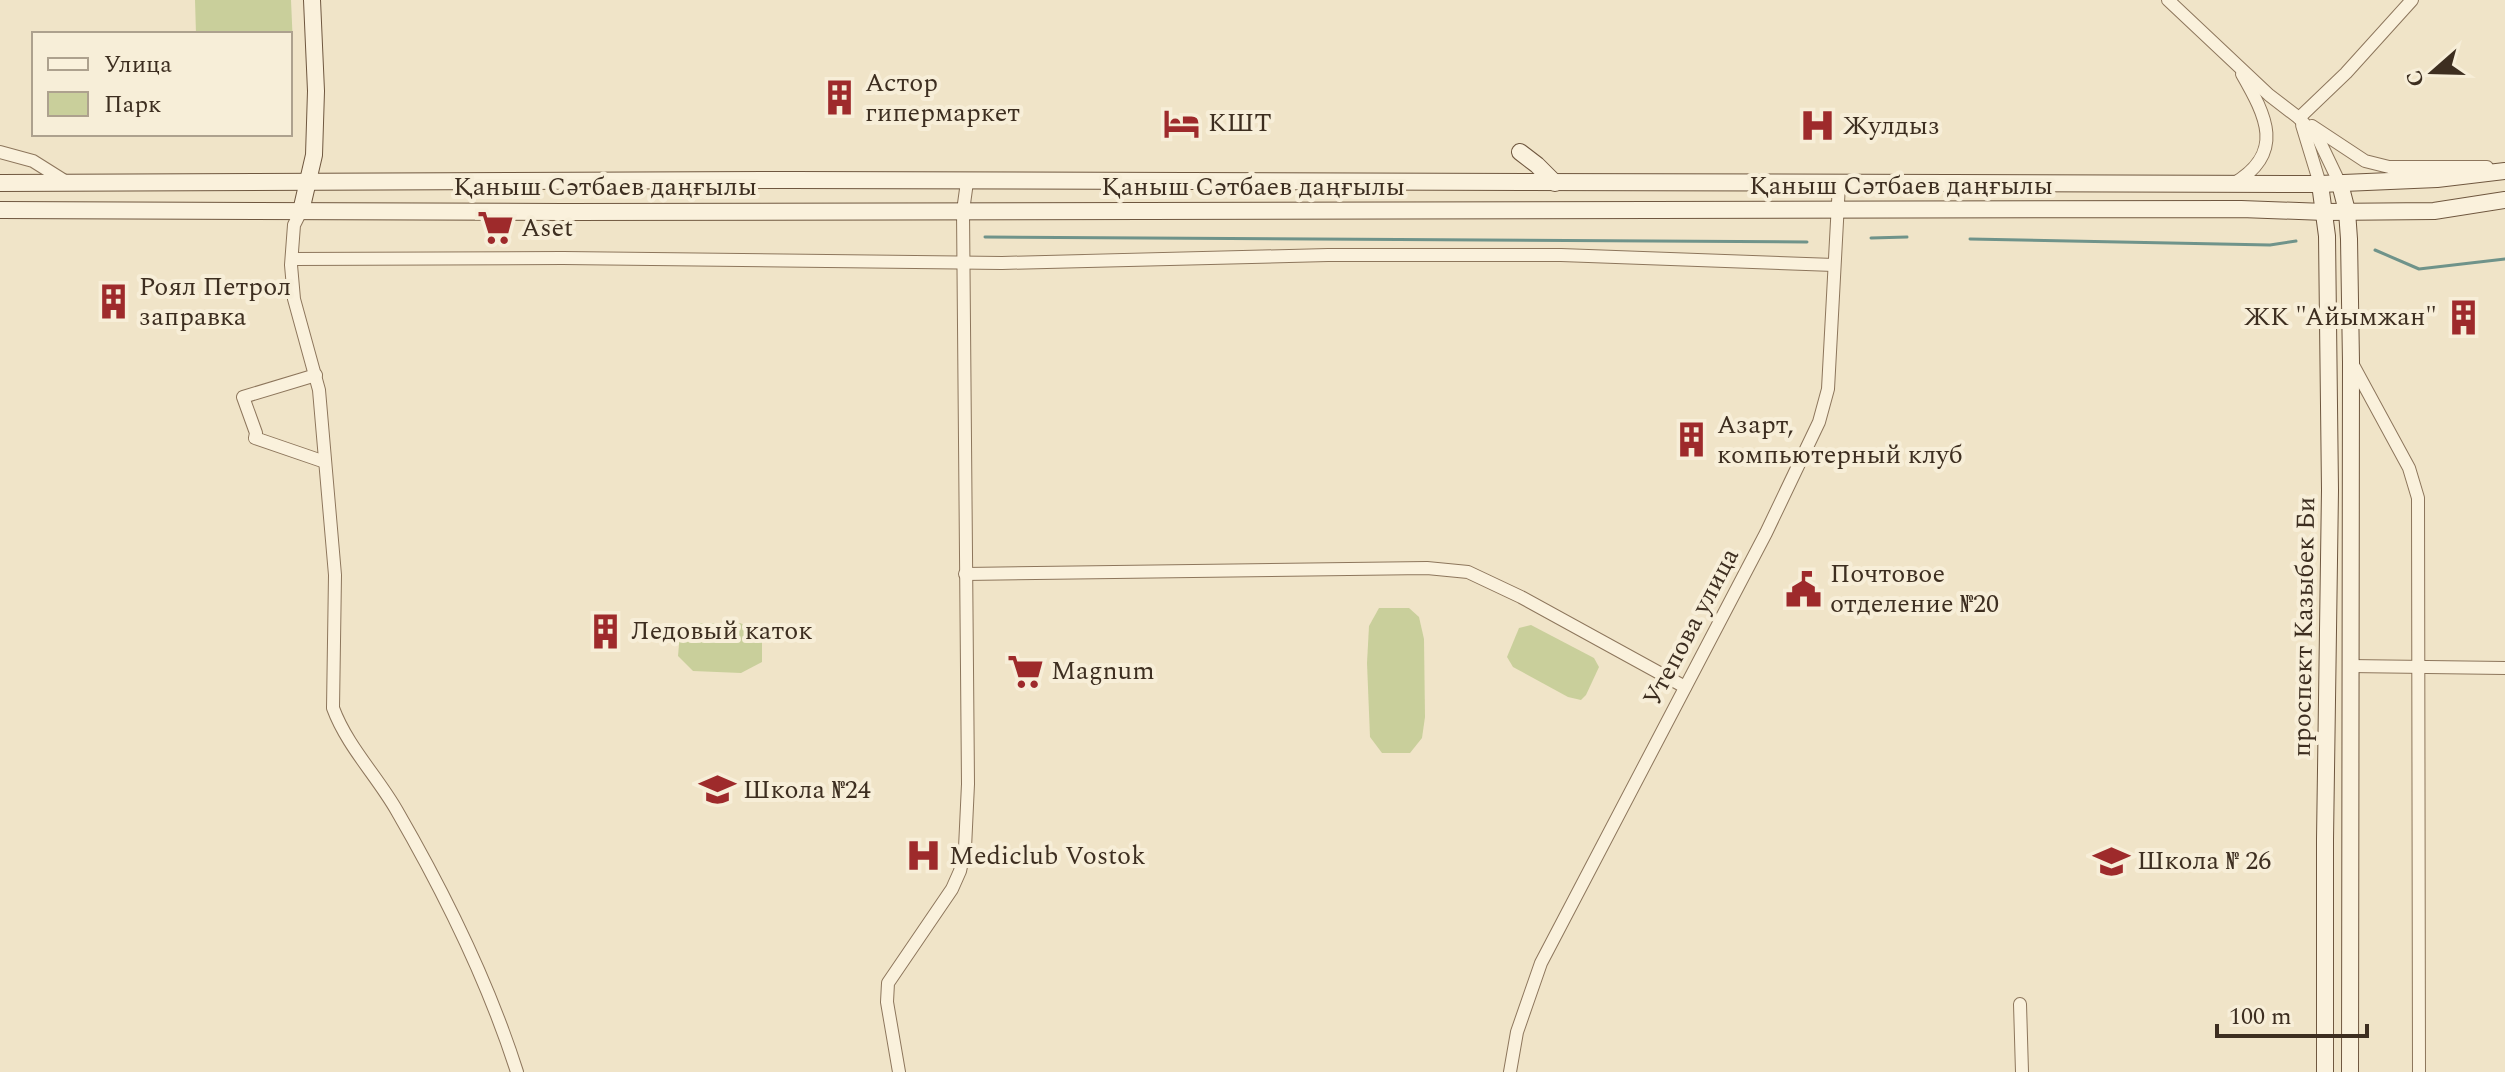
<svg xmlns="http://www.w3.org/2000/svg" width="2505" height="1072" font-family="Spectral,serif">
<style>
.green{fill:#c9cf9b}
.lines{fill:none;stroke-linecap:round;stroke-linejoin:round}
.stream{stroke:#6f938a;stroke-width:3}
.street-casing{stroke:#8d765c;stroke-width:14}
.secondary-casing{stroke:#6f573f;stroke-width:18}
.street{stroke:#faf1dc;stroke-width:12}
.secondary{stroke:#faf1dc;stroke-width:16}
.labels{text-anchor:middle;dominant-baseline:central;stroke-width:8;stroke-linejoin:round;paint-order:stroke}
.poi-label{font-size:26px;fill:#3d2e20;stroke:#f7eed8;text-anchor:start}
.street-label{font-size:26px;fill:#3d2e20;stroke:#f7eed8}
</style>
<rect width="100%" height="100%" fill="#f0e4c8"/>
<g class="green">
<polygon points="195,0 291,0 293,46 290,46 290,34 196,34"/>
<polygon points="1379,608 1409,608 1419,617 1424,639 1425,717 1422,738 1410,753 1382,753 1370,737 1367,663 1369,626"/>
<polygon points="700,623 740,623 762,632 762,662 741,673 693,671 678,656 680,633"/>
<polygon points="1531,625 1594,658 1599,667 1586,695 1581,700 1568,697 1513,667 1507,657 1519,628"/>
</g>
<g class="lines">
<g class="stream">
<polyline points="985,237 1807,242"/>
<polyline points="1871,238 1907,237"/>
<polyline points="1970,239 2270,245 2296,241"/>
<polyline points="2375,250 2419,269 2505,259"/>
</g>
<defs>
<g id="street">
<polyline points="2168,0 2269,95 2299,118 2319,140 2340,184"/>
<polyline points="2299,118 2346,73 2412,0"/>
<polyline points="2302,125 2320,184"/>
<polyline points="2312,126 2365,161 2389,167 2487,167"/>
<polyline points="0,152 33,161 68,183"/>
<path d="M2233,184C2286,153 2266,116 2242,74"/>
<path d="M301,211L294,225L291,265L294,299L319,390L335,575L333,708C347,746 377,776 397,811C445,894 488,981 517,1072"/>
<polyline points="292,259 563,258 1002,263 1328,255 1561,255 1834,265"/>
<polyline points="2352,363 2409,468 2418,498 2419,1072"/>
<polyline points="316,375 243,397 256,433 255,438 325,462"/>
<polyline points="965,574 1427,568 1468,572 1521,597 1685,687"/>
<polyline points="2349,666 2505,668"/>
<polyline points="2020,1004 2022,1072"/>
<polyline points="899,1072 887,1002 888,983 952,889 960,871 965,848 968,784 963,211 967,182"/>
<polyline points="1510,1072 1517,1032 1541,963 1766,533 1819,422 1828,389 1839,184"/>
</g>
<g id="secondary">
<polyline points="1520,152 1537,165 1555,183"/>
<polyline points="0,183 789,180 2320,184 2437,179 2505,171"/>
<polyline points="2320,184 2327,236 2330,490 2325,840 2325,1072"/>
<polyline points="2340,184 2347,211 2349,239 2351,362 2350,1072"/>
<polyline points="0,210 563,212 2241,209 2325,212 2434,211 2505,200"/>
<polyline points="301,211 314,155 316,91 312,0"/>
</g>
</defs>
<use href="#street" class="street-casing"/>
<use href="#secondary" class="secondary-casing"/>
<use href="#street" class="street"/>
<use href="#secondary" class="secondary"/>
</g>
<defs>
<symbol id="building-bare" viewBox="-9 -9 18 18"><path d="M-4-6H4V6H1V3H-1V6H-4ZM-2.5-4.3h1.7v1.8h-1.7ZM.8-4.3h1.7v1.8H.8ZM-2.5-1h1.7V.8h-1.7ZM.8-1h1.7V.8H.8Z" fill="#9e2a2b" stroke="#f7eed8" stroke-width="2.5" paint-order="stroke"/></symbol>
<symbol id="hotel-bare" viewBox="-9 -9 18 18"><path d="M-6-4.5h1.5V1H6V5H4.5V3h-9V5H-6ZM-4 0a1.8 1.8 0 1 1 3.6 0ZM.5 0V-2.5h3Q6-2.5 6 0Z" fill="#9e2a2b" stroke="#f7eed8" stroke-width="2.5" paint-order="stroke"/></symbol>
<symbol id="hospital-bare" viewBox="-9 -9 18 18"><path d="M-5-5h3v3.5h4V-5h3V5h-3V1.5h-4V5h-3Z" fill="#9e2a2b" stroke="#f7eed8" stroke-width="2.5" paint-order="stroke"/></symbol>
<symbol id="supermarket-bare" viewBox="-9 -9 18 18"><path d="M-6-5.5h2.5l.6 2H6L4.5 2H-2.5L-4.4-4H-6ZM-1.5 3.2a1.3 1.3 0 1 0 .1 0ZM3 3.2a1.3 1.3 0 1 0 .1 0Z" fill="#9e2a2b" stroke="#f7eed8" stroke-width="2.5" paint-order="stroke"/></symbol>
<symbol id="civic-bare" viewBox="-9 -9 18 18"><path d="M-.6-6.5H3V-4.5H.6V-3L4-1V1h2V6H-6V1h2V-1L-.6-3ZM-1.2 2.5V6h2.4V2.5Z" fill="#9e2a2b" stroke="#f7eed8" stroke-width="2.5" paint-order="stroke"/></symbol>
<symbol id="school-bare" viewBox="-9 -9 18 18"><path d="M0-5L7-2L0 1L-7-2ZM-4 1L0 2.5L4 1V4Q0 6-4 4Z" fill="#9e2a2b" stroke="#f7eed8" stroke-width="2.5" paint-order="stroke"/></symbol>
</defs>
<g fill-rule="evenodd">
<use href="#building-bare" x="814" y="72" width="51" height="51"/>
<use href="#hotel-bare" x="1156" y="98" width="51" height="51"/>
<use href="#hospital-bare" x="1792" y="100" width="51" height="51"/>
<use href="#supermarket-bare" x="470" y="202" width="51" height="51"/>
<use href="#building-bare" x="88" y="276" width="51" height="51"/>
<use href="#building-bare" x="2438" y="292" width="51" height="51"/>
<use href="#building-bare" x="1666" y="414" width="51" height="51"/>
<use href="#civic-bare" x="1778" y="564" width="51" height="51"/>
<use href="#building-bare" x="580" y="606" width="51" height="51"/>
<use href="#supermarket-bare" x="1000" y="646" width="51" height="51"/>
<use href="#school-bare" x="692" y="764" width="51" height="51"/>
<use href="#hospital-bare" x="898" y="830" width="51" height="51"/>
<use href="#school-bare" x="2086" y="836" width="51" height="51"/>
</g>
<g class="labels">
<g class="poi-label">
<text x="865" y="83">Астор<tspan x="865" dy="30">гипермаркет</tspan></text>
<text x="1208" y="123">КШТ</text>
<text x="1843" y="126">Жулдыз</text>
<text x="521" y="228">Aset</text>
<text x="139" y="287">Роял Петрол<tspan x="139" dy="30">заправка</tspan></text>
<text x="2437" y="317" text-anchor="end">ЖК "Айымжан"</text>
<text x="1717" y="425">Азарт,<tspan x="1717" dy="30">компьютерный клуб</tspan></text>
<text x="1830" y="574">Почтовое<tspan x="1830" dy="30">отделение №20</tspan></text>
<text x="631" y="631">Ледовый каток</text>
<text x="1051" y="671">Magnum</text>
<text x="743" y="790">Школа №24</text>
<text x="949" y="856">Mediclub Vostok</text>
<text x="2137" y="861">Школа № 26</text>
</g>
<g class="street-label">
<text x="1901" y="186">Қаныш Сәтбаев даңғылы</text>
<text x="605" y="187">Қаныш Сәтбаев даңғылы</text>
<text x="1253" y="187">Қаныш Сәтбаев даңғылы</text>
<text transform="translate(1691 627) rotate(-62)">Утепова улица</text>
<text transform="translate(2304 627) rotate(-89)">проспект Казыбек Би</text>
</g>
</g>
<rect x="32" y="32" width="260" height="104" fill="#f7eed8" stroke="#ada18e" stroke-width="2"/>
<rect x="48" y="58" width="40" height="12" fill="#faf1dc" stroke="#ada18e" stroke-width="2"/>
<text x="104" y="72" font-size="24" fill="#3d2e20">Улица</text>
<rect x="48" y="92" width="40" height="24" fill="#c9cf9b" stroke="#ada18e" stroke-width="2"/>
<text x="104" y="112" font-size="24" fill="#3d2e20">Парк</text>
<g transform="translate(2433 72) rotate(250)" stroke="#f7eed8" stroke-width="6" paint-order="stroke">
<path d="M0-6L14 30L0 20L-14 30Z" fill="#3d2e20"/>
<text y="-12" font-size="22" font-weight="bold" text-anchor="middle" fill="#3d2e20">С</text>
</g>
<path d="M2217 1024v12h150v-12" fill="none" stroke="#3d2e20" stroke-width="4"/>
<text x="2229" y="1024" font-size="24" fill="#3d2e20" stroke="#f7eed8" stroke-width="6" paint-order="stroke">100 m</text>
</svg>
